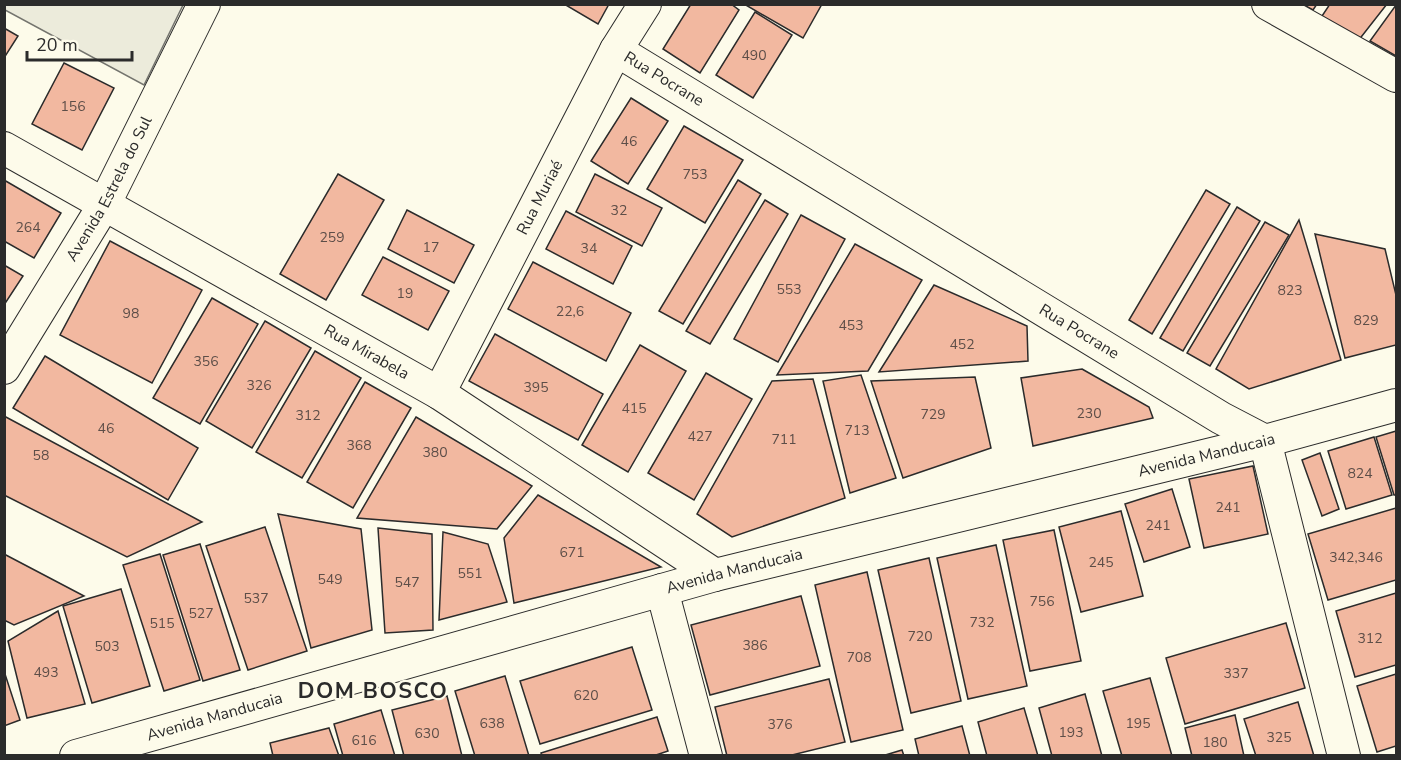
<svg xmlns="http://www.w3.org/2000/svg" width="1401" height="760" font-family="'Nunito Sans',sans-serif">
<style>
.green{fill:#ecebdb;stroke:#74746e;stroke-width:1.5}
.building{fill:#f2b8a0;stroke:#2b2b2b;stroke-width:1.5}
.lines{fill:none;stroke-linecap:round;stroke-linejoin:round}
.street-casing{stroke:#2b2b2b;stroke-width:34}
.street{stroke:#fdfbea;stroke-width:32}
.labels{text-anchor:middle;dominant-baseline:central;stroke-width:4.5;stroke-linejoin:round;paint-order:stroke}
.number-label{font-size:14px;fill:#5d4e48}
.street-label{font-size:16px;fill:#2b2b2b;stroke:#fdfbea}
.district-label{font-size:22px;font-weight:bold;letter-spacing:1.5px;fill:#2b2b2b;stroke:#fdfbea}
</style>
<rect width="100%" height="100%" fill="#fdfbea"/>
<polygon class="green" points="4,5 5,4 183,5 144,85 5,10"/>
<g class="building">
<polygon points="564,4 609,4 598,24"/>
<polygon points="691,4 731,4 739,10 700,73 663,49"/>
<polygon points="744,4 822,4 803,38"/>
<polygon points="1302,4 1317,4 1313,10"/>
<polygon points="1330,4 1387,4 1358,41 1320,19"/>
<polygon points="1396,5 1396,56 1370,41"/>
<polygon points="755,12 792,35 753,98 716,75"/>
<polygon points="4,28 18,36 4,58"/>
<polygon points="64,63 114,88 82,150 32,124"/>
<polygon points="631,98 668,121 628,184 591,161"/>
<polygon points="684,126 743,160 705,223 647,189"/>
<polygon points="338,174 384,200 326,300 280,274"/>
<polygon points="595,174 662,208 642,246 576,212"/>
<polygon points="4,180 61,213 34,258 4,241"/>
<polygon points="738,180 761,194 683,324 659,311"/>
<polygon points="1206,190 1230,204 1152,334 1129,320"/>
<polygon points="765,200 788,214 710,344 686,331"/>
<polygon points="1237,207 1260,221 1183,351 1160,338"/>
<polygon points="407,210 474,245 454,283 388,249"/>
<polygon points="566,211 632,246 613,284 546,249"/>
<polygon points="801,215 845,239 778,362 734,339"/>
<polygon points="1299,220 1341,360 1249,389 1216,369"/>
<polygon points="1265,222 1289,235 1210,366 1187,353"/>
<polygon points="1315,234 1385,249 1396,295 1396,345 1345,358"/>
<polygon points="110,241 202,290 152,383 60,335"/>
<polygon points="855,244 922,280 868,371 777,375"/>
<polygon points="383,257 449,291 428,330 362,295"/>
<polygon points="533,262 631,313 606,361 508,309"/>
<polygon points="4,265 23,276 4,305"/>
<polygon points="934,285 1027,326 1028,361 879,372"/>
<polygon points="212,298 258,324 200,424 153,398"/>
<polygon points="265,321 311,348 252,448 206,421"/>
<polygon points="495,334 603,394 578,440 469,381"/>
<polygon points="640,345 686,371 628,472 582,445"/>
<polygon points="315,351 361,378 302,478 256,452"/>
<polygon points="45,356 198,448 168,500 13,408"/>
<polygon points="1082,369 1149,407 1153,418 1033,446 1021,378"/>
<polygon points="706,373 752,399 694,500 648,473"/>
<polygon points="861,375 896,478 850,493 823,381"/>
<polygon points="975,377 991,448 903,478 871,381"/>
<polygon points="813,379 845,498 732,537 697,514 772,381"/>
<polygon points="365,382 411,408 353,508 307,482"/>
<polygon points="4,416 202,522 127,557 4,495"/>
<polygon points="416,417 532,486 497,529 357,518"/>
<polygon points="1396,431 1396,495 1394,495 1376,437"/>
<polygon points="1374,437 1392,495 1346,509 1328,451"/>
<polygon points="1320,453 1339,509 1322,516 1302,460"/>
<polygon points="1253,466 1268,534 1204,548 1189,479"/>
<polygon points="1172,489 1190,547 1144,562 1125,504"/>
<polygon points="538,495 661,567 514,603 504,538"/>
<polygon points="1396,508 1396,580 1328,600 1308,534"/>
<polygon points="1121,511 1143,596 1081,612 1059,527"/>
<polygon points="278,514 361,529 372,630 311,648"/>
<polygon points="265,527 307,651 248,670 206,546"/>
<polygon points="378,528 432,534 433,630 385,633"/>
<polygon points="1054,530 1081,661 1030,671 1003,540"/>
<polygon points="443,532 488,544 507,602 439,620"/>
<polygon points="200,544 240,670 203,681 163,555"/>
<polygon points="996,545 1027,686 968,699 937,558"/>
<polygon points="4,554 84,596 14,625 4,620"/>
<polygon points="160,554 200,680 164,691 123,565"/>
<polygon points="929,558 961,701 911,713 878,570"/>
<polygon points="867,572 903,730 851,742 815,585"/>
<polygon points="121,589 150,686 92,703 63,606"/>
<polygon points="1396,593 1396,665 1355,677 1336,611"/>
<polygon points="801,596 820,666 710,695 691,625"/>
<polygon points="58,611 85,704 27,718 8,641"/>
<polygon points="1286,623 1305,688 1185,724 1166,658"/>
<polygon points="632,647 652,710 540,744 520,681"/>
<polygon points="4,671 20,720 4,726"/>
<polygon points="1396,674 1396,746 1377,752 1357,686"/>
<polygon points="505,676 529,756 475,756 455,691"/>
<polygon points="1150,678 1172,756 1122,756 1103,691"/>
<polygon points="829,679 845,742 788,756 727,756 715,707"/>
<polygon points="1085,694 1102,756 1052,756 1039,708"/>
<polygon points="447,696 462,756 404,756 392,710"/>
<polygon points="1298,702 1314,756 1256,756 1244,719"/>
<polygon points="1024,708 1038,756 987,756 978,722"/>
<polygon points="381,710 395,756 343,756 334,724"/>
<polygon points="1235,715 1244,756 1192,756 1185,728"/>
<polygon points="657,717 668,751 653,756 542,756 541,753"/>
<polygon points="962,726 970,756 919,756 915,739"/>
<polygon points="329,728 339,756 273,756 270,743"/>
<polygon points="902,750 904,756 882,756"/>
</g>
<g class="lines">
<defs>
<g id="street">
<polyline points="1268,4 1396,76"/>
<path id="s1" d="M616,50L1221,418L1265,441L1344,756"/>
<path id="s2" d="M4,148L439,393L715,575"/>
<path id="s3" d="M4,368L104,205L204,4"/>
<path id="s4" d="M439,393L616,50L645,4"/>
<polyline points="662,590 706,756"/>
<path id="s5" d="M76,756L715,575L1265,441L1396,405"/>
</g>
</defs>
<use href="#street" class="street-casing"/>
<use href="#street" class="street"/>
</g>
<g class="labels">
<g class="number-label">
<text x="754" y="55">490</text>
<text x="73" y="106">156</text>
<text x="629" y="141">46</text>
<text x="695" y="174">753</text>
<text x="619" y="210">32</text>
<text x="28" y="227">264</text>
<text x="332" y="237">259</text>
<text x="431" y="247">17</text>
<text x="589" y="248">34</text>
<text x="789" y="289">553</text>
<text x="1290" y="290">823</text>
<text x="405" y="293">19</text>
<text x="570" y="311">22,6</text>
<text x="131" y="313">98</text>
<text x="1366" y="320">829</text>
<text x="851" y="325">453</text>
<text x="962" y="344">452</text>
<text x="206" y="361">356</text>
<text x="259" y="385">326</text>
<text x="536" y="387">395</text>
<text x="634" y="408">415</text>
<text x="1089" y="413">230</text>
<text x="933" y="414">729</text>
<text x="308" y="415">312</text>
<text x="106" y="428">46</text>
<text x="857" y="430">713</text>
<text x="700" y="436">427</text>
<text x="784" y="439">711</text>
<text x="359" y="445">368</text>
<text x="435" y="452">380</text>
<text x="41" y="455">58</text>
<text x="1360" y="473">824</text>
<text x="1228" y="507">241</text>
<text x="1158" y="525">241</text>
<text x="572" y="552">671</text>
<text x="1356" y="557">342,346</text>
<text x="1101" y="562">245</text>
<text x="470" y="573">551</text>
<text x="330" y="579">549</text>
<text x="407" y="582">547</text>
<text x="256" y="598">537</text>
<text x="1042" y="601">756</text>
<text x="201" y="613">527</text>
<text x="982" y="622">732</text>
<text x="162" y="623">515</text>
<text x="920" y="636">720</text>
<text x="1370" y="638">312</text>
<text x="755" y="645">386</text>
<text x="107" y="646">503</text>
<text x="859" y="657">708</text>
<text x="46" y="672">493</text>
<text x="1236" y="673">337</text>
<text x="586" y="695">620</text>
<text x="492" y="723">638</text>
<text x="1138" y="723">195</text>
<text x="780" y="724">376</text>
<text x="1071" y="732">193</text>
<text x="427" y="733">630</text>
<text x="1279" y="737">325</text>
<text x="364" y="740">616</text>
<text x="1215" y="742">180</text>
</g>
<g class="street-label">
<text stroke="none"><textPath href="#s1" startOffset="56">Rua Pocrane</textPath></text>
<text stroke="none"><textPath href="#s3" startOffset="208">Avenida Estrela do Sul</textPath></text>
<text stroke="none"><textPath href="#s4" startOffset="220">Rua Muriaé</textPath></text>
<text stroke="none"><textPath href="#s1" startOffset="542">Rua Pocrane</textPath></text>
<text stroke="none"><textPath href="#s2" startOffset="416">Rua Mirabela</textPath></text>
<text stroke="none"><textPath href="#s5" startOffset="1170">Avenida Manducaia</textPath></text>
<text stroke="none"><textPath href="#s5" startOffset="684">Avenida Manducaia</textPath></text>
<text stroke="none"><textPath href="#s5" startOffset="144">Avenida Manducaia</textPath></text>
</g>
<g class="district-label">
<text x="373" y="691">DOM BOSCO</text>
</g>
</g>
<rect width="1401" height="760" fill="none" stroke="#2b2b2b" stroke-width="12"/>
<path d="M27 51v9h105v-9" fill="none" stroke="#2b2b2b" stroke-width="3"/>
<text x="36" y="51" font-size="18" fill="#2b2b2b" stroke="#fdfbea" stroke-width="4.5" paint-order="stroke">20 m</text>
</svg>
